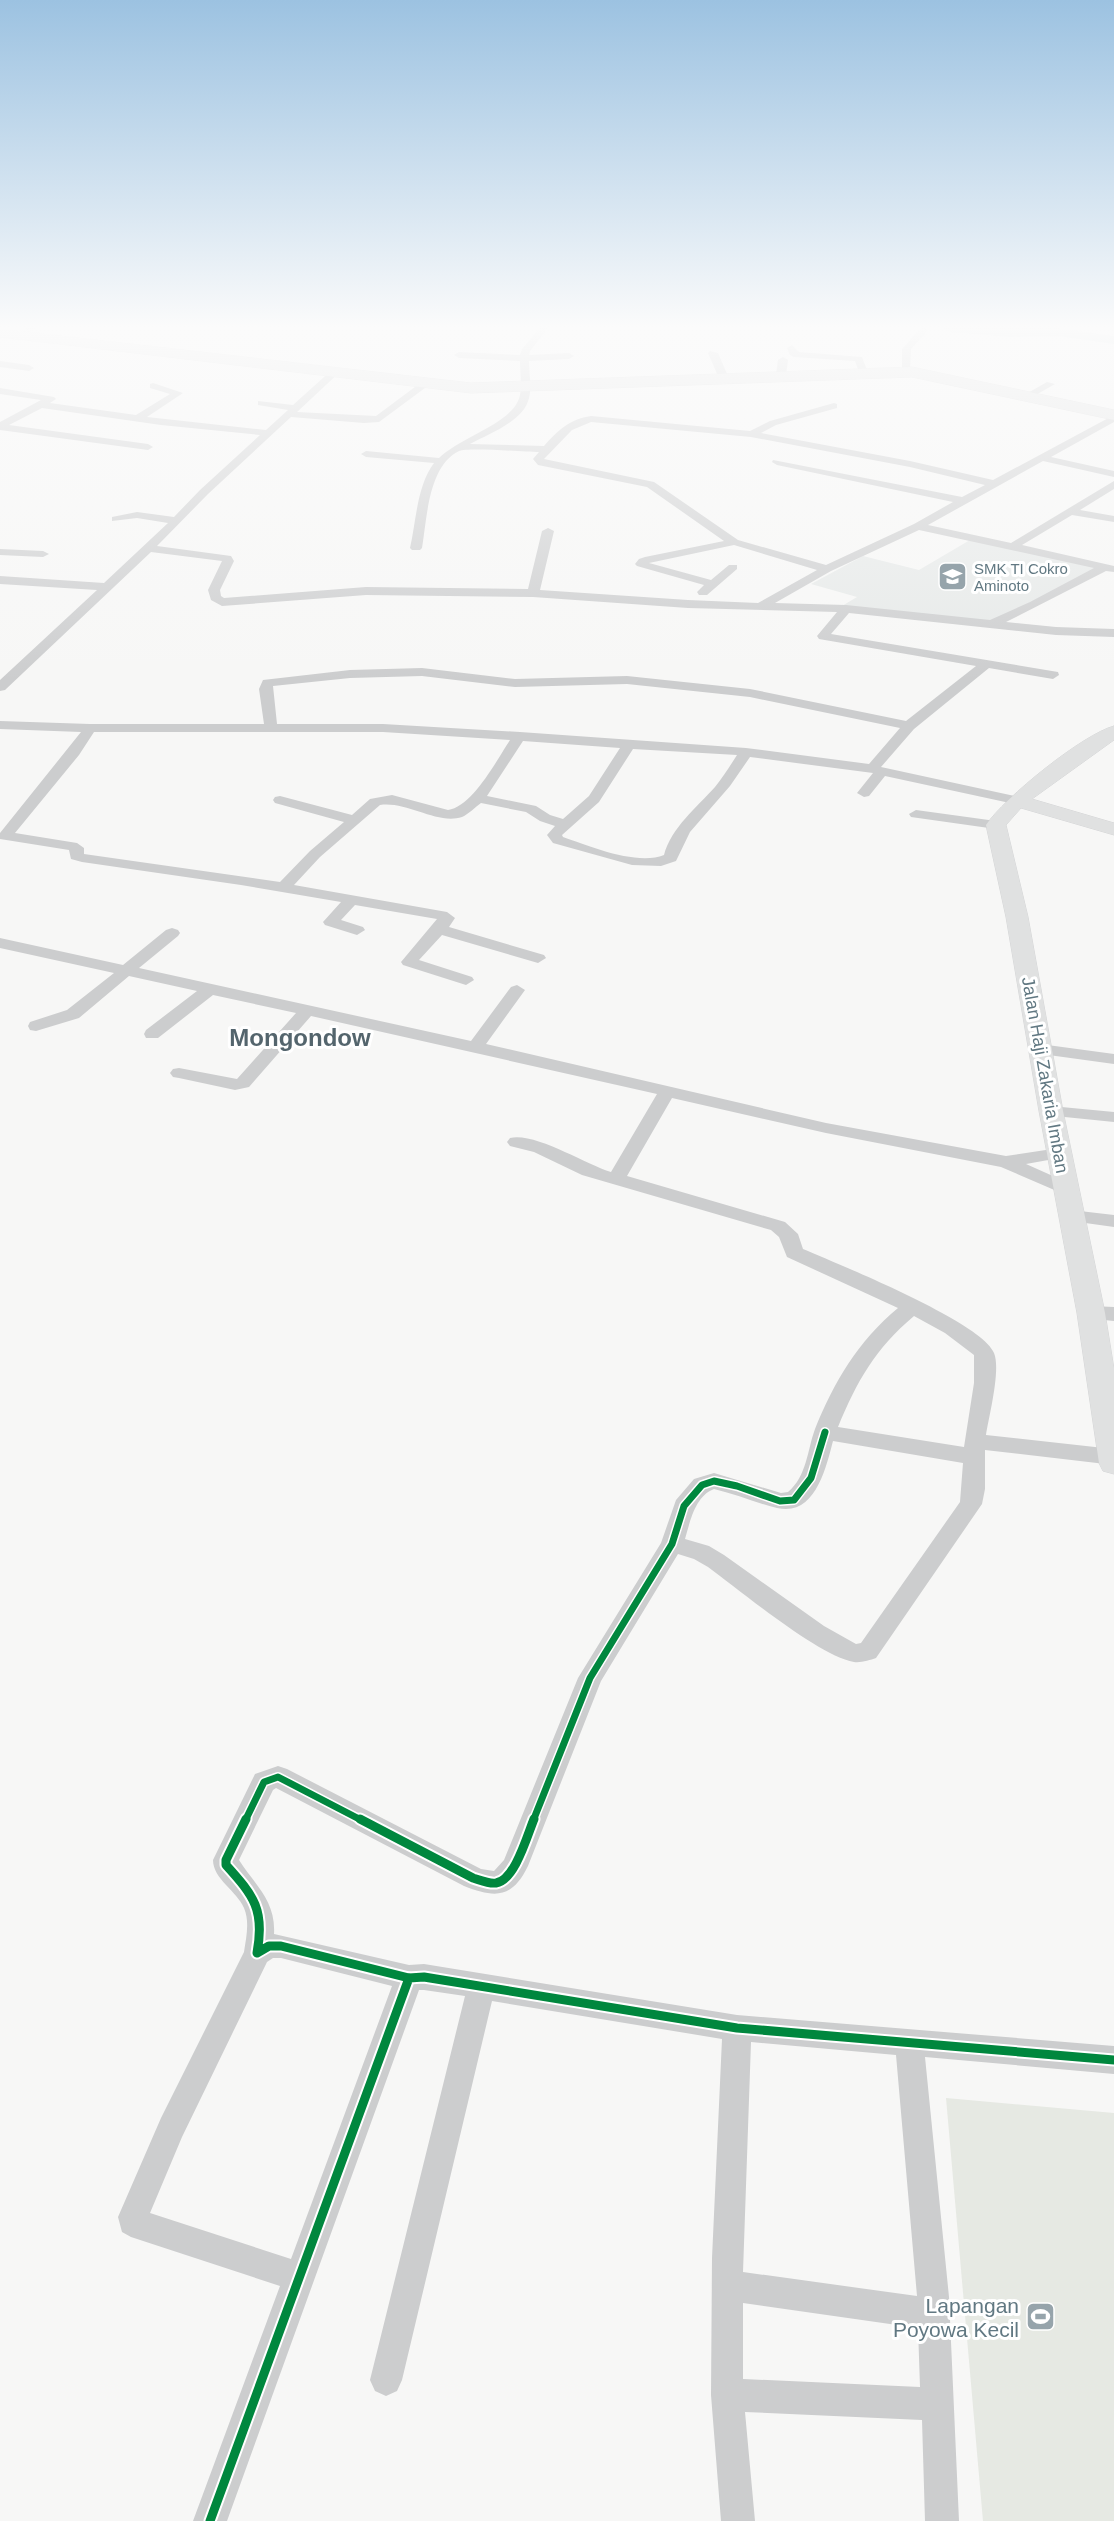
<svg xmlns="http://www.w3.org/2000/svg" width="1114" height="2521" font-family="Helvetica,sans-serif">
<style>
.built{fill:#e6e9e8}
.green{fill:#e6e9e3}
.lines{fill:none;stroke-linecap:round;stroke-linejoin:round}
.river{fill:#cad6d7;fill-rule:evenodd}
.secondary-casing{stroke:#d4d5d6;stroke-width:1}
.highway-casing{stroke:#d3d3d4;stroke-width:1}
.street{fill:#cccdce;fill-rule:evenodd}
.secondary{fill:#e0e1e1;fill-rule:evenodd}
.highway{fill:#e0e1e1;fill-rule:evenodd}
.cycleway-far1-casing{stroke:#fff;stroke-width:10}
.cycleway-casing{stroke:#fff;stroke-width:13}
.cycleway-far1{stroke:#00873e;stroke-width:7}
.cycleway{stroke:#00873e;stroke-width:9}
.labels{text-anchor:middle;dominant-baseline:central;stroke-width:6;stroke-linejoin:round;paint-order:stroke}
.far-poi-label{font-size:15px;fill:#617882;stroke:#fff;text-anchor:start}
.street-label{font-size:18px;fill:#617882;stroke:#fff}
.near-poi-label{font-size:21px;fill:#617882;stroke:#fff;text-anchor:end}
.district-label{font-size:24px;font-weight:bold;fill:#54656d;stroke:#fff}
</style>
<rect width="100%" height="100%" fill="#f7f7f6"/>
<polygon class="built" points="970,540 1101,567 993,621 842,606 857,597 811,584 863,556 919,570"/>
<polygon class="green" points="946,2098 1114,2113 1114,2521 983,2521"/>
<g class="lines">
<polygon class="river" points="943,328 1058,328 1114,336 1114,344 1058,336 1010,337 950,332"/>
<defs>
<path id="secondary" d="M1114,726V740L1032,799L1114,823V835L1021,808L1006,825L1028,917L1063,1111L1105,1313L1114,1369V1474L1103,1471L1099,1463L1077,1313L1039,1111L1006,917L986,825C1004,798 1083,734 1114,726Z"/>
<polygon id="highway" points="0,329 471,383 912,367 1114,410 1114,420 912,377 471,393 0,337"/>
</defs>
<use href="#secondary" class="secondary-casing"/>
<use href="#highway" class="highway-casing"/>
<g class="street">
<polygon points="26,328 36,328 27,335 21,335 21,331"/>
<path d="M540,328H548L530,351L529,355L569,353L574,356L569,359L529,361C529,373 532,387 529,398C524,421 489,434 470,444L544,446C557,431 570,419 591,416L750,431L770,421L834,403L837,404V408L776,425L761,433L910,461L993,480L1114,415V422L1051,457L1114,471V477L1043,461L928,525L1011,543L1114,481V489L1080,510L1114,516V522L1072,515L1022,545L1114,566V572L1106,571L1006,622L1056,627L1114,629V637L1056,635L849,613L831,634L1058,672L1059,675L1053,679L989,668L914,729L881,767L1024,798L1026,801L1024,804L1019,805L885,776L869,796L864,797L857,793L873,773L750,757L730,786L690,832L676,861L661,866L632,865L553,843L547,835L555,826L540,821L526,812L481,803C475,807 469,814 462,817C437,825 407,801 380,805L320,857L294,885L447,912L455,918L449,927L544,955L546,958L538,963L442,935L419,960L472,977L474,980L466,985L403,965L401,962L437,919L355,905L341,920L363,927L365,930L357,935L325,925L323,922L341,902L241,885L82,862L71,859L69,850L0,839V833L81,732L0,729V721L90,724H264L259,689L263,680L350,670L422,668L515,679L627,676L750,689L906,721L976,666L819,639L817,636L837,612L688,608L533,597L366,595L222,606L211,600L208,590L222,561L151,552L5,690L0,691V680L97,590L0,584V576L104,583L168,523L137,518L112,521V517L137,512L174,517L200,490L260,435L161,425L42,408L9,425L148,444L153,447L148,450L0,430V422L41,400L0,394V388L54,397L56,399L50,403L136,415L170,394L150,388V384L153,383L183,393L147,417L266,430L288,410L258,405V401L293,405L334,368L342,370L297,412L376,416L423,381H429V385L379,422L364,423L291,417L208,494L157,546L231,556L234,561L220,590L221,596L224,598L366,587L528,589L542,531L548,528L554,531L540,590L688,600L758,603L817,570L734,545L649,563L711,580L729,565H737V569L707,595H699L697,592L704,585L637,566L635,564L639,559L645,557L724,541L647,487L538,465L533,459L539,452C524,452 469,447 459,451C428,466 427,519 422,548L420,550H412L410,548C416,522 417,485 434,463L366,457L361,454L366,451L439,458C459,438 507,425 518,401C523,392 520,372 520,361L459,358L454,355L459,352L520,355L522,349ZM591,422L751,437L910,467L985,485L962,497L773,460L772,462L777,465L953,502L914,524L826,565L738,540L654,482L544,459L572,430ZM919,530L1094,568L1030,602L990,620L846,605L775,603L831,571ZM422,676L515,687L627,684L750,697L900,728L869,764L746,748L520,732L383,724H277L273,686L350,678ZM94,732H383L510,740C497,760 472,807 448,810L392,795L370,799L352,815L280,796L275,797L273,800L275,803L344,822L310,851L280,882L84,854V848L77,843L15,833L79,755ZM523,741L620,748L589,796L563,819L550,815L536,806L487,796ZM633,749L737,755C730,766 723,777 715,787C697,807 671,828 664,855C637,866 589,846 563,837L562,835L599,802Z"/>
<polygon points="921,328 929,329 911,349 910,369 902,371 902,349"/>
<polygon points="792,345 799,352 862,357 867,370 859,372 855,361 794,357 790,355 787,348"/>
<polygon points="710,351 718,353 728,376 726,378 718,376 708,353"/>
<polygon points="783,357 788,360 786,374 781,377 776,374 778,360"/>
<polygon points="0,361 29,365 34,368 29,371 0,367"/>
<polygon points="1047,382 1055,384 1034,396 1026,394"/>
<polygon points="0,549 43,551 49,554 43,557 0,555"/>
<polygon points="916,810 996,821 1003,825 996,829 911,817 909,814"/>
<path d="M172,928L178,930L180,933L178,936L139,968L471,1041L511,987L517,985L525,990L486,1044L826,1123L1006,1156L1059,1148L1065,1149L1068,1153L1065,1157L1026,1164L1073,1185L1075,1189L1073,1193L1066,1195L1001,1167L826,1133L672,1098L627,1176L785,1222L798,1234L803,1249C838,1264 982,1322 994,1353C1001,1370 989,1416 986,1435L1113,1449L1114,1465L985,1450V1489L982,1504L876,1658C870,1660 861,1663 854,1662C818,1656 741,1591 708,1567L694,1559L678,1554L601,1681L528,1866C512,1899 495,1898 464,1886L276,1788L273,1790L239,1860C255,1885 276,1901 274,1934L409,1965L424,1964L737,2015L1114,2046V2074L925,2057L949,2297L959,2521H925L922,2420L745,2412L755,2521H721L711,2395L712,2258L722,2039L492,2001L402,2380L397,2391L386,2396L375,2391L370,2380L465,1996L424,1990H419L227,2521H193L280,2286L131,2237L122,2232L118,2217L161,2118L244,1952C246,1938 250,1922 244,1908C237,1891 213,1879 213,1860L255,1774L278,1766L287,1769L481,1869L494,1871L504,1860L578,1678L661,1543L676,1500L694,1479L714,1473L781,1493L788,1492C807,1476 807,1451 815,1429C834,1382 858,1341 898,1308L787,1257L779,1237L771,1230L582,1175L534,1152L510,1146L507,1142L510,1138C535,1132 585,1164 611,1172L657,1094L311,1016L249,1087L235,1090L179,1078L173,1077L170,1073L173,1069L179,1068L237,1079L296,1013L213,995L158,1038H146L144,1034L146,1030L197,991L129,976L79,1018L36,1031L30,1030L28,1026L30,1022L67,1010L114,973L0,948V938L123,965L166,930ZM914,1316L945,1333L974,1355V1383L964,1447L838,1427C857,1381 875,1349 914,1316ZM833,1441L963,1463L960,1502L861,1643L856,1644L824,1626L724,1555L709,1546L685,1539C690,1522 695,1496 714,1489C736,1494 756,1503 777,1508C815,1517 826,1468 833,1441ZM273,1958H281L392,1986L291,2259L150,2213L182,2137L267,1962ZM751,2042L896,2055L917,2296L743,2272ZM743,2303L918,2328L920,2387L743,2379Z"/>
<polygon points="1040,1044 1114,1054 1114,1064 1034,1053 1031,1049 1034,1045"/>
<polygon points="1051,1106 1114,1112 1114,1122 1045,1115 1042,1111 1045,1107"/>
<polygon points="1071,1210 1114,1215 1114,1227 1064,1220 1062,1216 1064,1212"/>
<polygon points="1091,1306 1114,1307 1114,1321 1084,1318 1081,1313 1084,1308"/>
</g>
<use href="#secondary" class="secondary"/>
<use href="#highway" class="highway"/>
<defs>
<g id="cycleway-far1">
<polyline points="245,1821 264,1782 278,1777 363,1821"/>
<polyline points="533,1821 590,1678 672,1544 684,1506 702,1485 714,1481 737,1486 780,1501 794,1500 811,1478 825,1432"/>
</g>
<g id="cycleway">
<path d="M246,1819L226,1860V1865C254,1896 265,1910 257,1953L269,1946H281L409,1978"/>
<path d="M360,1819L473,1878C480,1880 488,1884 496,1883C515,1880 527,1836 534,1819"/>
<polyline points="210,2521 409,1978 424,1977 737,2028 1114,2060"/>
</g>
</defs>
<use href="#cycleway-far1" class="cycleway-far1-casing"/>
<use href="#cycleway" class="cycleway-casing"/>
<use href="#cycleway-far1" class="cycleway-far1"/>
<use href="#cycleway" class="cycleway"/>
</g>
<linearGradient id="sky" x2="0" y2="1"><stop stop-color="#9cc2e1"/><stop offset="0.48" stop-color="#fbfbfb"/><stop offset="1" stop-color="#fbfbfb" stop-opacity="0"/></linearGradient>
<rect width="1114" height="681" fill="url(#sky)"/>
<defs>
<symbol id="school-square" viewBox="-11 -11 22 22"><rect x="-9" y="-9" width="18" height="18" rx="4" fill="#96a4ab" stroke="#fff"/><path d="M0-5L7-2L0 1L-7-2ZM-4 1L0 2.5L4 1V4Q0 6-4 4Z" fill="#fff"/></symbol>
<symbol id="stadium-square" viewBox="-11 -11 22 22"><rect x="-9" y="-9" width="18" height="18" rx="4" fill="#96a4ab" stroke="#fff"/><path d="M0-5a6.5 5 0 1 0 0 10a6.5 5 0 1 0 0-10ZM-3.5-1.8h7v3.6h-7Z" fill="#fff"/></symbol>
</defs>
<g fill-rule="evenodd">
<use href="#school-square" x="936" y="560" width="33" height="33"/>
<use href="#stadium-square" x="1024" y="2300" width="33" height="33"/>
</g>
<g class="labels">
<g class="far-poi-label">
<text x="974" y="568">SMK TI Cokro<tspan x="974" dy="17">Aminoto</tspan></text>
</g>
<g class="street-label">
<text transform="translate(1045 1075) rotate(80)">Jalan Haji Zakaria Imban</text>
</g>
<g class="near-poi-label">
<text x="1019" y="2305">Lapangan<tspan x="1019" dy="24">Poyowa Kecil</tspan></text>
</g>
<g class="district-label">
<text x="300" y="1037">Mongondow</text>
</g>
</g>
</svg>
